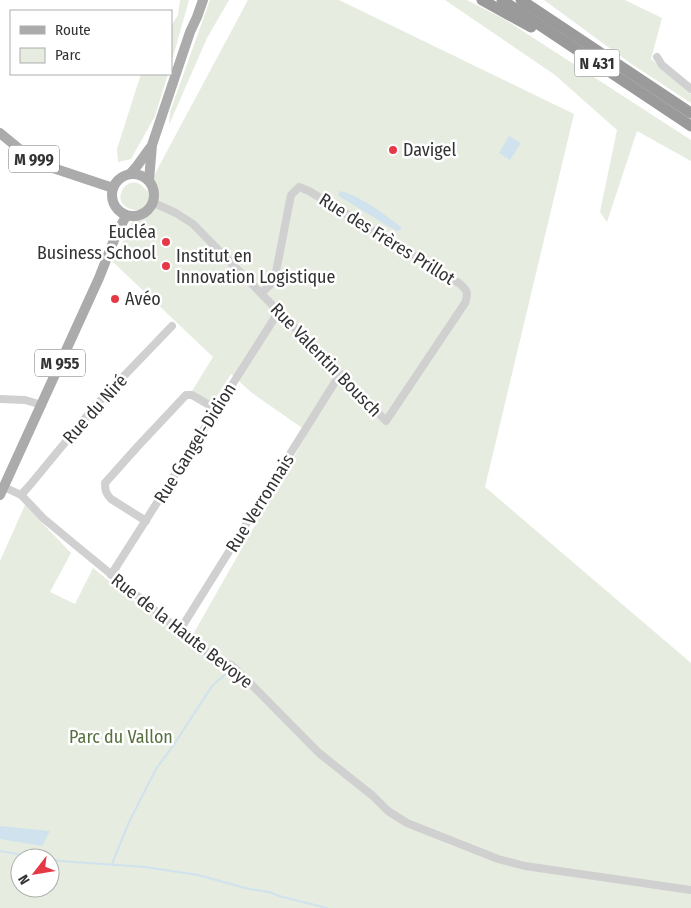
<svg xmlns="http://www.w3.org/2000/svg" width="691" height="908" font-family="'Fira Sans Condensed',sans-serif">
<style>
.green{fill:#e6ecdf;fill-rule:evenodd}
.water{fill:#cfe2ee}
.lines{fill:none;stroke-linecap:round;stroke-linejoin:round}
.stream{stroke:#cfe2ee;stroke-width:2}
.minor{stroke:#d0d0d0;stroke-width:8}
.major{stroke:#ababab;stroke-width:10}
.highway{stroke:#9a9a9a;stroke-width:11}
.poi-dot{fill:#e63946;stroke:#fff;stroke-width:2}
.labels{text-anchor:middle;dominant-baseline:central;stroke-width:5;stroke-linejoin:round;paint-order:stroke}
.shield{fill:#fff;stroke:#707070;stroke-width:1}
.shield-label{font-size:16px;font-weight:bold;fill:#333}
.poi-label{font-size:18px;fill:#333;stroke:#fff;text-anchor:start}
.street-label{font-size:18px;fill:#333;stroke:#fff}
.park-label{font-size:18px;fill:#56703f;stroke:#fff}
</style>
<rect width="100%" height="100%" fill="#fff"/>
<g class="green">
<polygon points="180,0 189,0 171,64 171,26 178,15"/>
<polygon points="210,0 229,0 207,38 169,125 170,112"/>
<path d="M248,0H339L574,114L485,487L691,663V908H0V561L25,505L71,553L50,592L75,604L93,568L135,602L192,636L308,432L252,393L231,374L213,402H210L192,391L213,357L113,262L138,210C103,209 128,164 147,191L158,168ZM20,858H50V888H20Z"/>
<polygon points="445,0 467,0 504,19 691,140 691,161 637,131 607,222 600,212 617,130 555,75"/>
<polygon points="544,0 625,0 662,18 651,59 691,94 691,103 630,63"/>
<polygon points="141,74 168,74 155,116 131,159 118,162 117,149"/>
</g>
<g class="water">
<polygon points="509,136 521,143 510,160 499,153"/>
<path d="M340,191C361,196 384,214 401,227V230L396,231L339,196L338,194Z"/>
<polygon points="0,826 50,831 42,846 0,839"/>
</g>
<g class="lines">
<g class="stream">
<polyline points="0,851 39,858"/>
<polyline points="50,859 60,861 145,867 198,875 249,889 269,892 279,896 327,908"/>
<polyline points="112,864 129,822 156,769 175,743 212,686 229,671"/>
</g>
<g class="minor">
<polyline points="657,57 662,65 691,89"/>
<path d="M154,203L176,213L193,224L386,421L465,303C469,293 467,290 459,283L309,191L299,187L291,195L275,277L270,285L261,293"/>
<polyline points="0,399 25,400 42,405"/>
<polyline points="4,487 21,495 25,499 43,518 73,543 195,643 215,658 231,665 240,673 319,753 373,796 388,811 407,823 498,859 525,866 691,890"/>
<polyline points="21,495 30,485 96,405 172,326"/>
<path d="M146,521L111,499C106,494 105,490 105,483L139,445L186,395H192L216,409"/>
<polyline points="111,575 279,311"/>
<polyline points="180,630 340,374"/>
</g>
<g class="major">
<polyline points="0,133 23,152 44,165 113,188"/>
<circle cx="133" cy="195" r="21"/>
<polyline points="130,174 137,166 150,148"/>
<polyline points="149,180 152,145 190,32 197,17 203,0"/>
<polyline points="0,495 99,278 116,235 126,216"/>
</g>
<g class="highway">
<polyline points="482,0 531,27"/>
<polyline points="502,0 691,126"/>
<polyline points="521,0 691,113"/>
</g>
</g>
<g class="poi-dot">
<circle cx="393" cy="150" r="5"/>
<circle cx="166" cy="242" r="5"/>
<circle cx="166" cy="266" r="5"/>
<circle cx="115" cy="299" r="5"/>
</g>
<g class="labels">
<g class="shield">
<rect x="574.5" y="49.5" width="45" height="27" rx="4"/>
<rect x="9" y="145.5" width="50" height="27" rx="4"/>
<rect x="35" y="349.5" width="50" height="27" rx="4"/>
</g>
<g class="shield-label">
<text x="597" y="63">N 431</text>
<text x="34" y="159">M 999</text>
<text x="60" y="363">M 955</text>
</g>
<g class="poi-label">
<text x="403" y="150">Davigel</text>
<text x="156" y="232" text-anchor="end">Eucléa<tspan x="156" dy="21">Business School</tspan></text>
<text x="176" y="256">Institut en<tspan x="176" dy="21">Innovation Logistique</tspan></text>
<text x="125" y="299">Avéo</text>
</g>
<g class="street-label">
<text transform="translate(387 239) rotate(32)">Rue des Frères Prillot</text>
<text transform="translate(326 360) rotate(46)">Rue Valentin Bousch</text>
<text transform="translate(95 409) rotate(-48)">Rue du Niré</text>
<text transform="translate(195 443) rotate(-58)">Rue Gangel-Didion</text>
<text transform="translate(260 503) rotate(-58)">Rue Verronnais</text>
<text transform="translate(182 631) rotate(38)">Rue de la Haute Bevoye</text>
</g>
<g class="park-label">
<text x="121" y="737">Parc du Vallon</text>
</g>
</g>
<rect x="10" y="10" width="162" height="65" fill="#ffffff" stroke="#adadad"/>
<rect x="20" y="26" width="25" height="8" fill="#ababab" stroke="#adadad"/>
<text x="55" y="35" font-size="15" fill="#333333">Route</text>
<rect x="20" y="48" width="25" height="15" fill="#e6ecdf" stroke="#adadad"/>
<text x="55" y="60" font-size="15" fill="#333333">Parc</text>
<g transform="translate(35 873) rotate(239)"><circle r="24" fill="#ffffff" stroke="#adadad"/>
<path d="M0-4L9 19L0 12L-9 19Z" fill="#e63946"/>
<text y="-8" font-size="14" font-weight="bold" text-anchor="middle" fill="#333333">N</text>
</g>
</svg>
